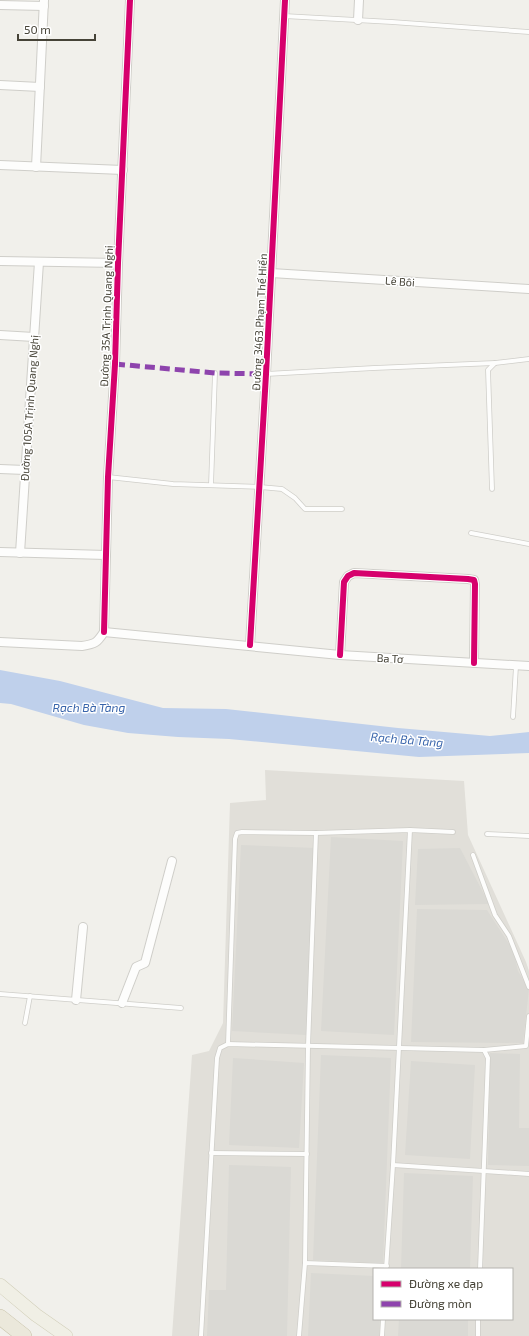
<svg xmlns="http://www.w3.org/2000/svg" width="529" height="1336" font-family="'Exo 2',sans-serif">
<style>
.industrial{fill:#e1dfd9;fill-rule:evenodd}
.water{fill:#bfd0eb}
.building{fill:#dad9d4}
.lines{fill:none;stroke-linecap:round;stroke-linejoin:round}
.lane-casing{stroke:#cfcec9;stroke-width:5.5}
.street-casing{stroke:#cfcec9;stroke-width:10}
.primary-casing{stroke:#d2cfba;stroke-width:14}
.highway-casing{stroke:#c7c1a8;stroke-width:16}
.lane{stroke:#fdfdfc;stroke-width:4}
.street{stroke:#fdfdfc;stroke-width:8}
.primary{stroke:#f0efe5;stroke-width:13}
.highway{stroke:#ebe8db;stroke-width:15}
.quiet{stroke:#8e44ad;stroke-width:5;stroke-dasharray:10 5;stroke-linecap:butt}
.cycleway-casing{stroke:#fff;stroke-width:8}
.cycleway{stroke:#d6006c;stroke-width:6}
.labels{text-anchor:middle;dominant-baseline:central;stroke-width:3;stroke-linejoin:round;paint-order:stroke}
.street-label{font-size:11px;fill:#464337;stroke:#fff}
.water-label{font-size:12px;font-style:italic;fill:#3864ab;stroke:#fff}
</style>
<rect width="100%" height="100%" fill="#f1f0eb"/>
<path class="industrial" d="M265,770L464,781L468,835L526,962L529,971V1336H172L192,1055L209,1051L223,1023L230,803L266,800ZM374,1269H512V1319H374Z"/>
<polygon class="water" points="0,670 60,681 163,708 226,709 398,728 490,736 529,732 529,753 419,757 229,739 178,737 128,733 84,725 11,704 0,703"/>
<g class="building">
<polygon points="331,837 403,841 394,1035 321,1031"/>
<polygon points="241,845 315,848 306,1035 232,1031"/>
<polygon points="460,848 489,904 415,905 418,849"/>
<polygon points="417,909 487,910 513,950 518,971 529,989 523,1043 411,1042"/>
<polygon points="490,1053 520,1054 519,1128 529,1128 529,1166 488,1165"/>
<polygon points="321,1055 391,1058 383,1263 313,1260"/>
<polygon points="233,1058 304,1063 299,1148 229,1145"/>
<polygon points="411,1061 475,1065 470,1159 405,1155"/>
<polygon points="229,1165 291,1167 287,1336 207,1336 209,1290 226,1290"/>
<polygon points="404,1173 473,1176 470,1269 401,1269"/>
<polygon points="311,1273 374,1276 374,1319 380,1319 379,1336 308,1336"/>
<polygon points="399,1319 468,1319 468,1336 398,1336"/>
</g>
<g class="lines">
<defs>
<g id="lane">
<polyline points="284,16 392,22 529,32"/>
<polyline points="266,374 374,368 495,363"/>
<polyline points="108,477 173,484 260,487 282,489 295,498 305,509 342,509"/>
<polyline points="211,485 215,373"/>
<polyline points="492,489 488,370 495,363 529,359"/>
<polyline points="471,533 529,544"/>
<polyline points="513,717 516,666"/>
<polyline points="487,834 529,836"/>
<polyline points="473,855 495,915 509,936 529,987"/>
<polyline points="0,994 181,1008"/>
<polyline points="25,1023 30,996"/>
<polyline points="228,1044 235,839 237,833 242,832 316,833 410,830 453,832"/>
<polyline points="484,1050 526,1046 529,1016"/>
<polyline points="211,1153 307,1154"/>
<polyline points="393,1165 529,1174"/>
<polyline points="305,1263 308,1046 316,833"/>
<polyline points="386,1269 393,1165 410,830"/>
<polyline points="201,1336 217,1058 220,1048 228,1044 484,1050 488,1058 480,1269"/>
<polyline points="299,1336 305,1263 387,1266"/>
<polyline points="382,1336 383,1319"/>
<polyline points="478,1336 478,1319"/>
</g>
<g id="street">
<polyline points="0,5 44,6"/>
<polyline points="358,20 359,0"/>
<polyline points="0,85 40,87"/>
<polyline points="0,165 123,170"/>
<polyline points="36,167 44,0"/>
<polyline points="0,261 118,263"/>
<polyline points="271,273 529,289"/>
<polyline points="0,335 34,337"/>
<polyline points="0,469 25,470"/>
<polyline points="0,552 106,555"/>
<polyline points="20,553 39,262"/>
<polyline points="104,632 108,477 115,364 118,263 130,0"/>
<polyline points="104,632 340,655 529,666"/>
<path d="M0,642L82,646C95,644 97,643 104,632"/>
<polyline points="250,645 266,374 285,0"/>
<polyline points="340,655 344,582 348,576 354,573 468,579 474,580 475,584 474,663"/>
<polyline points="76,1000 83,927"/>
<polyline points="122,1003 136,967 145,963 172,861"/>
</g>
<polyline id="primary" points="0,1285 36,1315 66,1336"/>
<polyline id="highway" points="0,1317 24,1336"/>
</defs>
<use href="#lane" class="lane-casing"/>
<use href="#street" class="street-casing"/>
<use href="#primary" class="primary-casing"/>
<use href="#highway" class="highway-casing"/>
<use href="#lane" class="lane"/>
<use href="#street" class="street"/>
<use href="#primary" class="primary"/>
<use href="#highway" class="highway"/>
<polyline class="quiet" points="115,364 215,373 266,374"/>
<defs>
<g id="cycleway">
<polyline points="104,632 108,477 115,364 118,263 130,0"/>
<polyline points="250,645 266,374 285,0"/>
<polyline points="340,655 344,582 348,576 354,573 468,579 474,580 475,584 474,663"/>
</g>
</defs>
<use href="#cycleway" class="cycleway-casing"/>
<use href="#cycleway" class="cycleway"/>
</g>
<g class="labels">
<g class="street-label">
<text transform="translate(400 281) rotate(4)">Lê Bôi</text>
<text transform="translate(106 316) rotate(-88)">Đường 35A Trịnh Quang Nghị</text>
<text transform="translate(259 322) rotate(-87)">Đường 3463 Phạm Thế Hiển</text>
<text transform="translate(29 408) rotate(-86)">Đường 105A Trịnh Quang Nghị</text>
<text transform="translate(390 658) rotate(3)">Ba Tơ</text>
</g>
<g class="water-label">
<text x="89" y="707">Rạch Bà Tàng</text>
<text transform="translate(407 739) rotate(5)">Rạch Bà Tàng</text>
</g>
</g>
<rect x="373" y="1268" width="140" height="52" fill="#ffffff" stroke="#b5b4af"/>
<rect x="381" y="1281" width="20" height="6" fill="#d6006c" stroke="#b5b4af"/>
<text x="409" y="1288" font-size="12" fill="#464337">Đường xe đạp</text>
<rect x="381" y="1301" width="20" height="6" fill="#8e44ad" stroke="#b5b4af"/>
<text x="409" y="1308" font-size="12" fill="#464337">Đường mòn</text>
<path d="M18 34v6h77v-6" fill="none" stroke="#464337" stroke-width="2"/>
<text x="24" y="34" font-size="12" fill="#464337" stroke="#ffffff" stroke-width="3" paint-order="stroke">50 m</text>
</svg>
